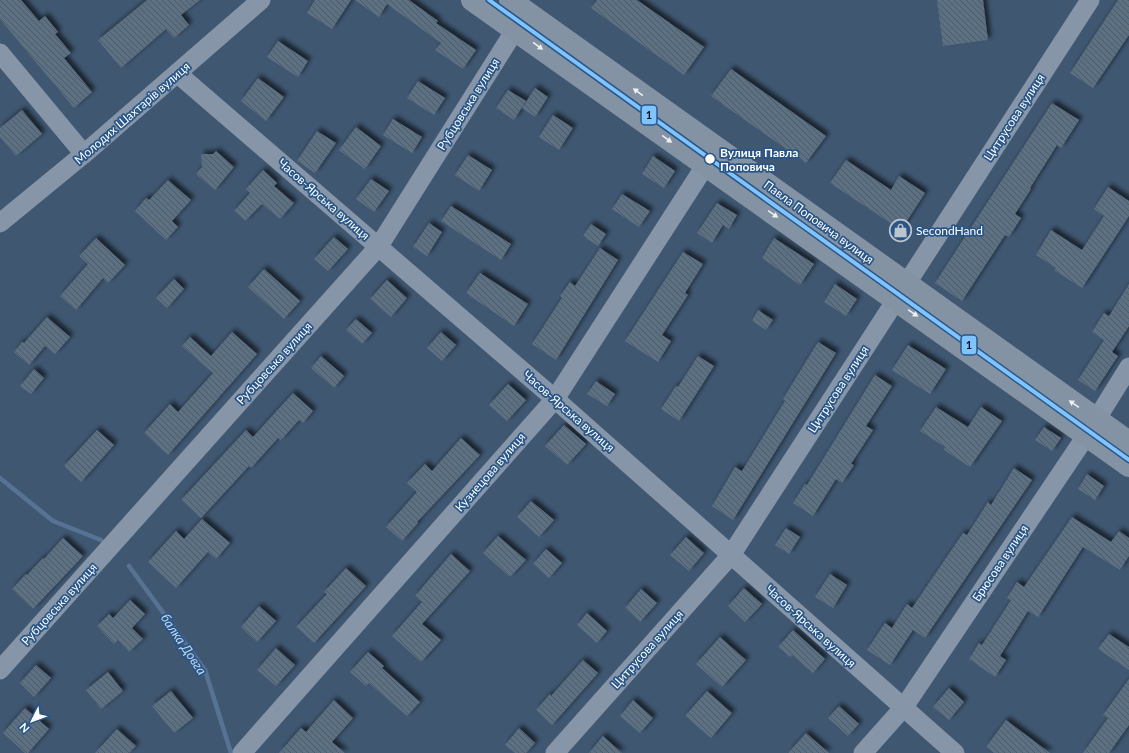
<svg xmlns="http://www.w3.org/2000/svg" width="1129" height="753" font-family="Lato,sans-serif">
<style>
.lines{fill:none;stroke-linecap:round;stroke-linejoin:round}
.stream{stroke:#567394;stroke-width:4.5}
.building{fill:url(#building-back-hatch);filter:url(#shadow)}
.minor{stroke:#8695a7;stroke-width:19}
.major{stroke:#8493a4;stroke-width:22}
.tram-1-casing{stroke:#295687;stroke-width:7}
.tram-1{stroke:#80c4ff;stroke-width:4}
.oneway{fill:#edeff1}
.stop-dot{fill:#fff;stroke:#295687;stroke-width:1.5}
.labels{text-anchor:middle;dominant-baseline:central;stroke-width:3.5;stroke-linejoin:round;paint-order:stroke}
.street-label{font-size:12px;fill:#fff;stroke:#295687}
.stop-label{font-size:12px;font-weight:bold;fill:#fff;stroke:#295687;text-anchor:start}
.poi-label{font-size:12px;fill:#fff;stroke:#295687;text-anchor:start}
.water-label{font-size:13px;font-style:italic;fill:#c1d8ef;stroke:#295687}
.line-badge{stroke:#295687;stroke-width:1.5}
.pale-badge-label{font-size:11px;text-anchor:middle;font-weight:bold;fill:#111}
</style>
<defs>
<pattern id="building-back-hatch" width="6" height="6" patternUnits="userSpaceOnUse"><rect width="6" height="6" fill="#5c6f84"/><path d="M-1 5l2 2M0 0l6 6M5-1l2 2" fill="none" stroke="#525a62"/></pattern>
<filter id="shadow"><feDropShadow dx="3.5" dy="-3.5" stdDeviation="2" flood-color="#0009"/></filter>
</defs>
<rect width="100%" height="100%" fill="#3f5771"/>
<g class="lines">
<g class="stream">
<polyline points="0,478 53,521 101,540"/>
<polyline points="129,566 205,670 231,753"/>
</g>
</g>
<g class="building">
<polygon points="0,0 21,0 39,21 45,16 58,32 55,34 71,53 64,58 92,92 74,108 0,19"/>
<polygon points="147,0 200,0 181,15 189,25 174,38 166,29 121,68 98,40"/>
<polygon points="315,0 351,0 332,29 307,13"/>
<polygon points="355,0 409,0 438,21 436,23 476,50 463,69 435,50 441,43 387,4 379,17"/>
<polygon points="597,0 637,0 704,47 684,75 591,8"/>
<polygon points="937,0 983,0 988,40 943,46"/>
<polygon points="1118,0 1129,0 1129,35 1093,88 1070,73"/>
<polygon points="278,41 308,61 298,77 267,57"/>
<polygon points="731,69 826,136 806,163 711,96"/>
<polygon points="258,78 284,97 266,121 241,101"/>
<polygon points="418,81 445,98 434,115 407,98"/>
<polygon points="535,88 548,97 535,117 522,108"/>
<polygon points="508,90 526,101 514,120 496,108"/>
<polygon points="1052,103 1079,120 1061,148 1057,145 1030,188 1031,189 1015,214 1021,218 1009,237 1005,235 962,301 935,283"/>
<polygon points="22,110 42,134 16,156 0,137 0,128"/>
<polygon points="553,115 573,128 559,150 539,137"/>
<polygon points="393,119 422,137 412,153 383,135"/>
<polygon points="356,127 381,146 365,169 339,150"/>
<polygon points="317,131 336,143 315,173 297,161"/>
<polygon points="216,151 234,167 215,190 196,174 202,167 201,154 213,154"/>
<polygon points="468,155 492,170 479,191 455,175"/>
<polygon points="653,156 675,171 664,188 642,174"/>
<polygon points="846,160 891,190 899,176 925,193 901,230 830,183"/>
<polygon points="263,170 277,183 274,186 294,203 280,219 262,204 245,221 234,211 250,193 246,189"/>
<polygon points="371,179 389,191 374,212 356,199"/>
<polygon points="168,180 191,200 172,221 178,227 166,240 135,211 146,198 149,200"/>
<polygon points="1108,187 1129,201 1129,216 1082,288 1054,270 1056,268 1036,255 1051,230 1082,250 1104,216 1094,209"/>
<polygon points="622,194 650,211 639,227 612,209"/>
<polygon points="717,203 737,215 729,229 723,225 712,243 697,233"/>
<polygon points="451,206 511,244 501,260 441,221"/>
<polygon points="429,223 442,232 427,256 413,247"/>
<polygon points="591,224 606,234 598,246 583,236"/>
<polygon points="334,237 348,249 328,271 314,259"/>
<polygon points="96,238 125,265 108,283 103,278 76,310 60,296 88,264 79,256"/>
<polygon points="774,238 814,264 800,285 762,258"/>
<polygon points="600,248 618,260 556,360 532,344 562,298 560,296 570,282 575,286"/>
<polygon points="683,252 703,264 685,293 688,295 662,335 671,341 658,362 625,341"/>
<polygon points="264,269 300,301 284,319 248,287"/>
<polygon points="480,273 528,304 514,326 466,293"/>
<polygon points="174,279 184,289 167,308 156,298"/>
<polygon points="387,280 407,298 391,317 370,299"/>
<polygon points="835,284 857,299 846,316 824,302"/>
<polygon points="1129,284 1129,326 1112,352 1118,356 1095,391 1078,380 1104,340 1092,332 1104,313 1109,316"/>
<polygon points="758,310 773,320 766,330 752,321"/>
<polygon points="47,317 70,337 55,354 45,346 29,365 14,352 22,342 24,343"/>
<polygon points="356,319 372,333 362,344 346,330"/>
<polygon points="232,332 257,354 168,455 144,433 170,404 178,412 213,373 182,346 190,337 211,356"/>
<polygon points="441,332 456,345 442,361 427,348"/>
<polygon points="818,342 836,353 733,520 712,506 735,467 742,471 785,401 783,399"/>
<polygon points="908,345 946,369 930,394 892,370"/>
<polygon points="321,356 344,376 334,388 311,368"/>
<polygon points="698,356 714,366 679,421 661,409 676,386 678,387"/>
<polygon points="34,369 44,378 31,394 20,386"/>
<polygon points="875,375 892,386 866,426 873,430 851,464 854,465 842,483 836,479 813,516 793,503 805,484 807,485"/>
<polygon points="596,381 615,394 607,406 587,394"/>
<polygon points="508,384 526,400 507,421 489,405"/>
<polygon points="293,393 313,411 303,423 299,420 281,440 278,438 251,468 249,466 201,518 181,500 246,430 253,437"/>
<polygon points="936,407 968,427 981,407 1002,421 970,467 944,450 945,447 920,431"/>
<polygon points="564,425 586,444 567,465 545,446"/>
<polygon points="1044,427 1061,438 1052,451 1035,440"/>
<polygon points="97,430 114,445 81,482 64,466"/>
<polygon points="461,438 480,455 417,522 418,523 402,541 386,527 417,492 407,483 425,464 432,471"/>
<polygon points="1014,468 1032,480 925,638 913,630 890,665 867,650 885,623 892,628 907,604 912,608 963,533 967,535 988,502 991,505"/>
<polygon points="1087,474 1104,486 1095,500 1078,489"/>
<polygon points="531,501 554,520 539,537 517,517"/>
<polygon points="1072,517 1111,542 1119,531 1129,538 1129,556 1120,570 1083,547 1038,617 1028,611 1000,656 1006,660 995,677 969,659 979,643 982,645 1011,600 1007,598 1017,582 1024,587"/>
<polygon points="202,519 230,543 216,559 208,552 176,588 148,562 176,531 184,539"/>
<polygon points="786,528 800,537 789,554 775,545"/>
<polygon points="498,536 526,560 510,577 483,553"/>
<polygon points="686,537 704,553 689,571 670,555"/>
<polygon points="63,538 83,556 33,609 12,589 26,574 27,575 43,558 44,559"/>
<polygon points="546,549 562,563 549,578 533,564"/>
<polygon points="451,554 470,571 422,624 441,640 421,662 392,636 422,602 415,596"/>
<polygon points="346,568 366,586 314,643 296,627 327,594 324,592"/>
<polygon points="830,574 847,585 833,608 815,597"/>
<polygon points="744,588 762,604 745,622 728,606"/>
<polygon points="641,589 657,603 640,622 625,608"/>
<polygon points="130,600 145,614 132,628 143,639 129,652 118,640 114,644 97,626 109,614 113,618"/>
<polygon points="259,606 276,621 257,642 241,627"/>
<polygon points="587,613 607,631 597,643 577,625"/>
<polygon points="793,630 825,659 813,673 792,655 790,657 778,647"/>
<polygon points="1109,634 1129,647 1129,670 1098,649"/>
<polygon points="720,637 746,660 722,687 696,664"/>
<polygon points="276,648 295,665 276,686 257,670"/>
<polygon points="368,652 384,666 382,668 420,702 407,716 369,683 366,686 350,672"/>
<polygon points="583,660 598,673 552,725 536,710 550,694 551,696"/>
<polygon points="36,665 51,678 34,697 20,683"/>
<polygon points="108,672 123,691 101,709 86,690"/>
<polygon points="1129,679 1129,725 1109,753 1083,753 1108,718 1103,715"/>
<polygon points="949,688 964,702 949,720 933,707"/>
<polygon points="171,691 193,718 174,733 152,706"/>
<polygon points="707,691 732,713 711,738 685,716"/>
<polygon points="334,700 353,718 332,742 345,753 279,753 301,728 306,732"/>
<polygon points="633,700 653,718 640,733 620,716"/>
<polygon points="839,706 859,724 848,736 828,718"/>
<polygon points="25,708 49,729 28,753 25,753 3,733"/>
<polygon points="1006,720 1050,753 994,753 986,747"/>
<polygon points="519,728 535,743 526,753 515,753 505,745"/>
<polygon points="117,729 136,746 129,753 95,753"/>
<polygon points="806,733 829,753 788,753"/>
<polygon points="603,736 622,753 589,753"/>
</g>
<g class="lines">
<g class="minor">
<polyline points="0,53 84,154"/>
<polyline points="178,74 555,399 955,753"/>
<polyline points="0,223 84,154 261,0"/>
<polyline points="0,670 379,246 515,30"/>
<polyline points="242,753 555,399 705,166"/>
<polyline points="555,753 731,555 1090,0"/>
<polyline points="863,753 904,707 1086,436 1129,367"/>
</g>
<g class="major">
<polyline points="472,0 1129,466"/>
<polyline points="510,0 1129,442"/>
</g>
<defs>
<polyline id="tram-1" points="489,0 1129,460"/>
</defs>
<use href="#tram-1" class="tram-1-casing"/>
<use href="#tram-1" class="tram-1"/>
</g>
<defs><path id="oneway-solid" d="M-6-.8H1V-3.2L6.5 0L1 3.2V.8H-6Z"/></defs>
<g class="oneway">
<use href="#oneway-solid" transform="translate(538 46) rotate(36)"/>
<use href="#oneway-solid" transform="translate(638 92) rotate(-144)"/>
<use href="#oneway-solid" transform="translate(667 139) rotate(36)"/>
<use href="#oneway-solid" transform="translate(773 214) rotate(35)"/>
<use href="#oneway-solid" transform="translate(913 313) rotate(35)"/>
<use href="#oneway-solid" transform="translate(1074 404) rotate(-145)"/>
</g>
<defs>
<symbol id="shop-ring" viewBox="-11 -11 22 22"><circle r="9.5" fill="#295687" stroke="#bcc4cd" stroke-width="1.5"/><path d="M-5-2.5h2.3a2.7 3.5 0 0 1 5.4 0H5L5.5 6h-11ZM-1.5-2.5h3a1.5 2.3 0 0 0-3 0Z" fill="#bcc4cd"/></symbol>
</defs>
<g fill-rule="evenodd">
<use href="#shop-ring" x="888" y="218" width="25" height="25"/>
</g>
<circle class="stop-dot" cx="710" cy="159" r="5.5"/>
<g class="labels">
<g class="street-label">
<text transform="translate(468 104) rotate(-58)">Рубцовська вулиця</text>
<text transform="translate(132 113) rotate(-41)">Молодих Шахтарів вулиця</text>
<text transform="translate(1014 117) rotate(-57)">Цитрусова вулиця</text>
<text transform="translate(324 199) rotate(41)">Часов-Ярська вулиця</text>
<text transform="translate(819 222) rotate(36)">Павла Поповича вулиця</text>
<text transform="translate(274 363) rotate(-48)">Рубцовська вулиця</text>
<text transform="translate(838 389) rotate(-57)">Цитрусова вулиця</text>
<text transform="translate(569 411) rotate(41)">Часов-Ярська вулиця</text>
<text transform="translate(490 472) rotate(-49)">Кузнецова вулиця</text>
<text transform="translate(1000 563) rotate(-56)">Брюсова вулиця</text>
<text transform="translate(59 604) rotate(-48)">Рубцовська вулиця</text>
<text transform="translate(811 626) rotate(42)">Часов-Ярська вулиця</text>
<text transform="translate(647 649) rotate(-48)">Цитрусова вулиця</text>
</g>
<g class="stop-label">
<text x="720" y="152">Вулиця Павла<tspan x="720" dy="14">Поповича</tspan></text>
</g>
<g class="poi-label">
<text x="916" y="230">SecondHand</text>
</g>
<g class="water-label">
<text transform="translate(184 644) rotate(56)">балка Довга</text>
</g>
</g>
<g class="line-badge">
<rect x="641" y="105" width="16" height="20" rx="4" fill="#80c4ff"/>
<rect x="961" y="335" width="16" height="20" rx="4" fill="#80c4ff"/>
</g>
<g class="pale-badge-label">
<text x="649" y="119">1</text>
<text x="969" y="349">1</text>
</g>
<g transform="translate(32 721) rotate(228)" stroke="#295687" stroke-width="3" paint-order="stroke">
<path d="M0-3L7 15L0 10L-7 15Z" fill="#ffffff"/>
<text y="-6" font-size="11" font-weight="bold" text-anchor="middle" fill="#ffffff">N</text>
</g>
</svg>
